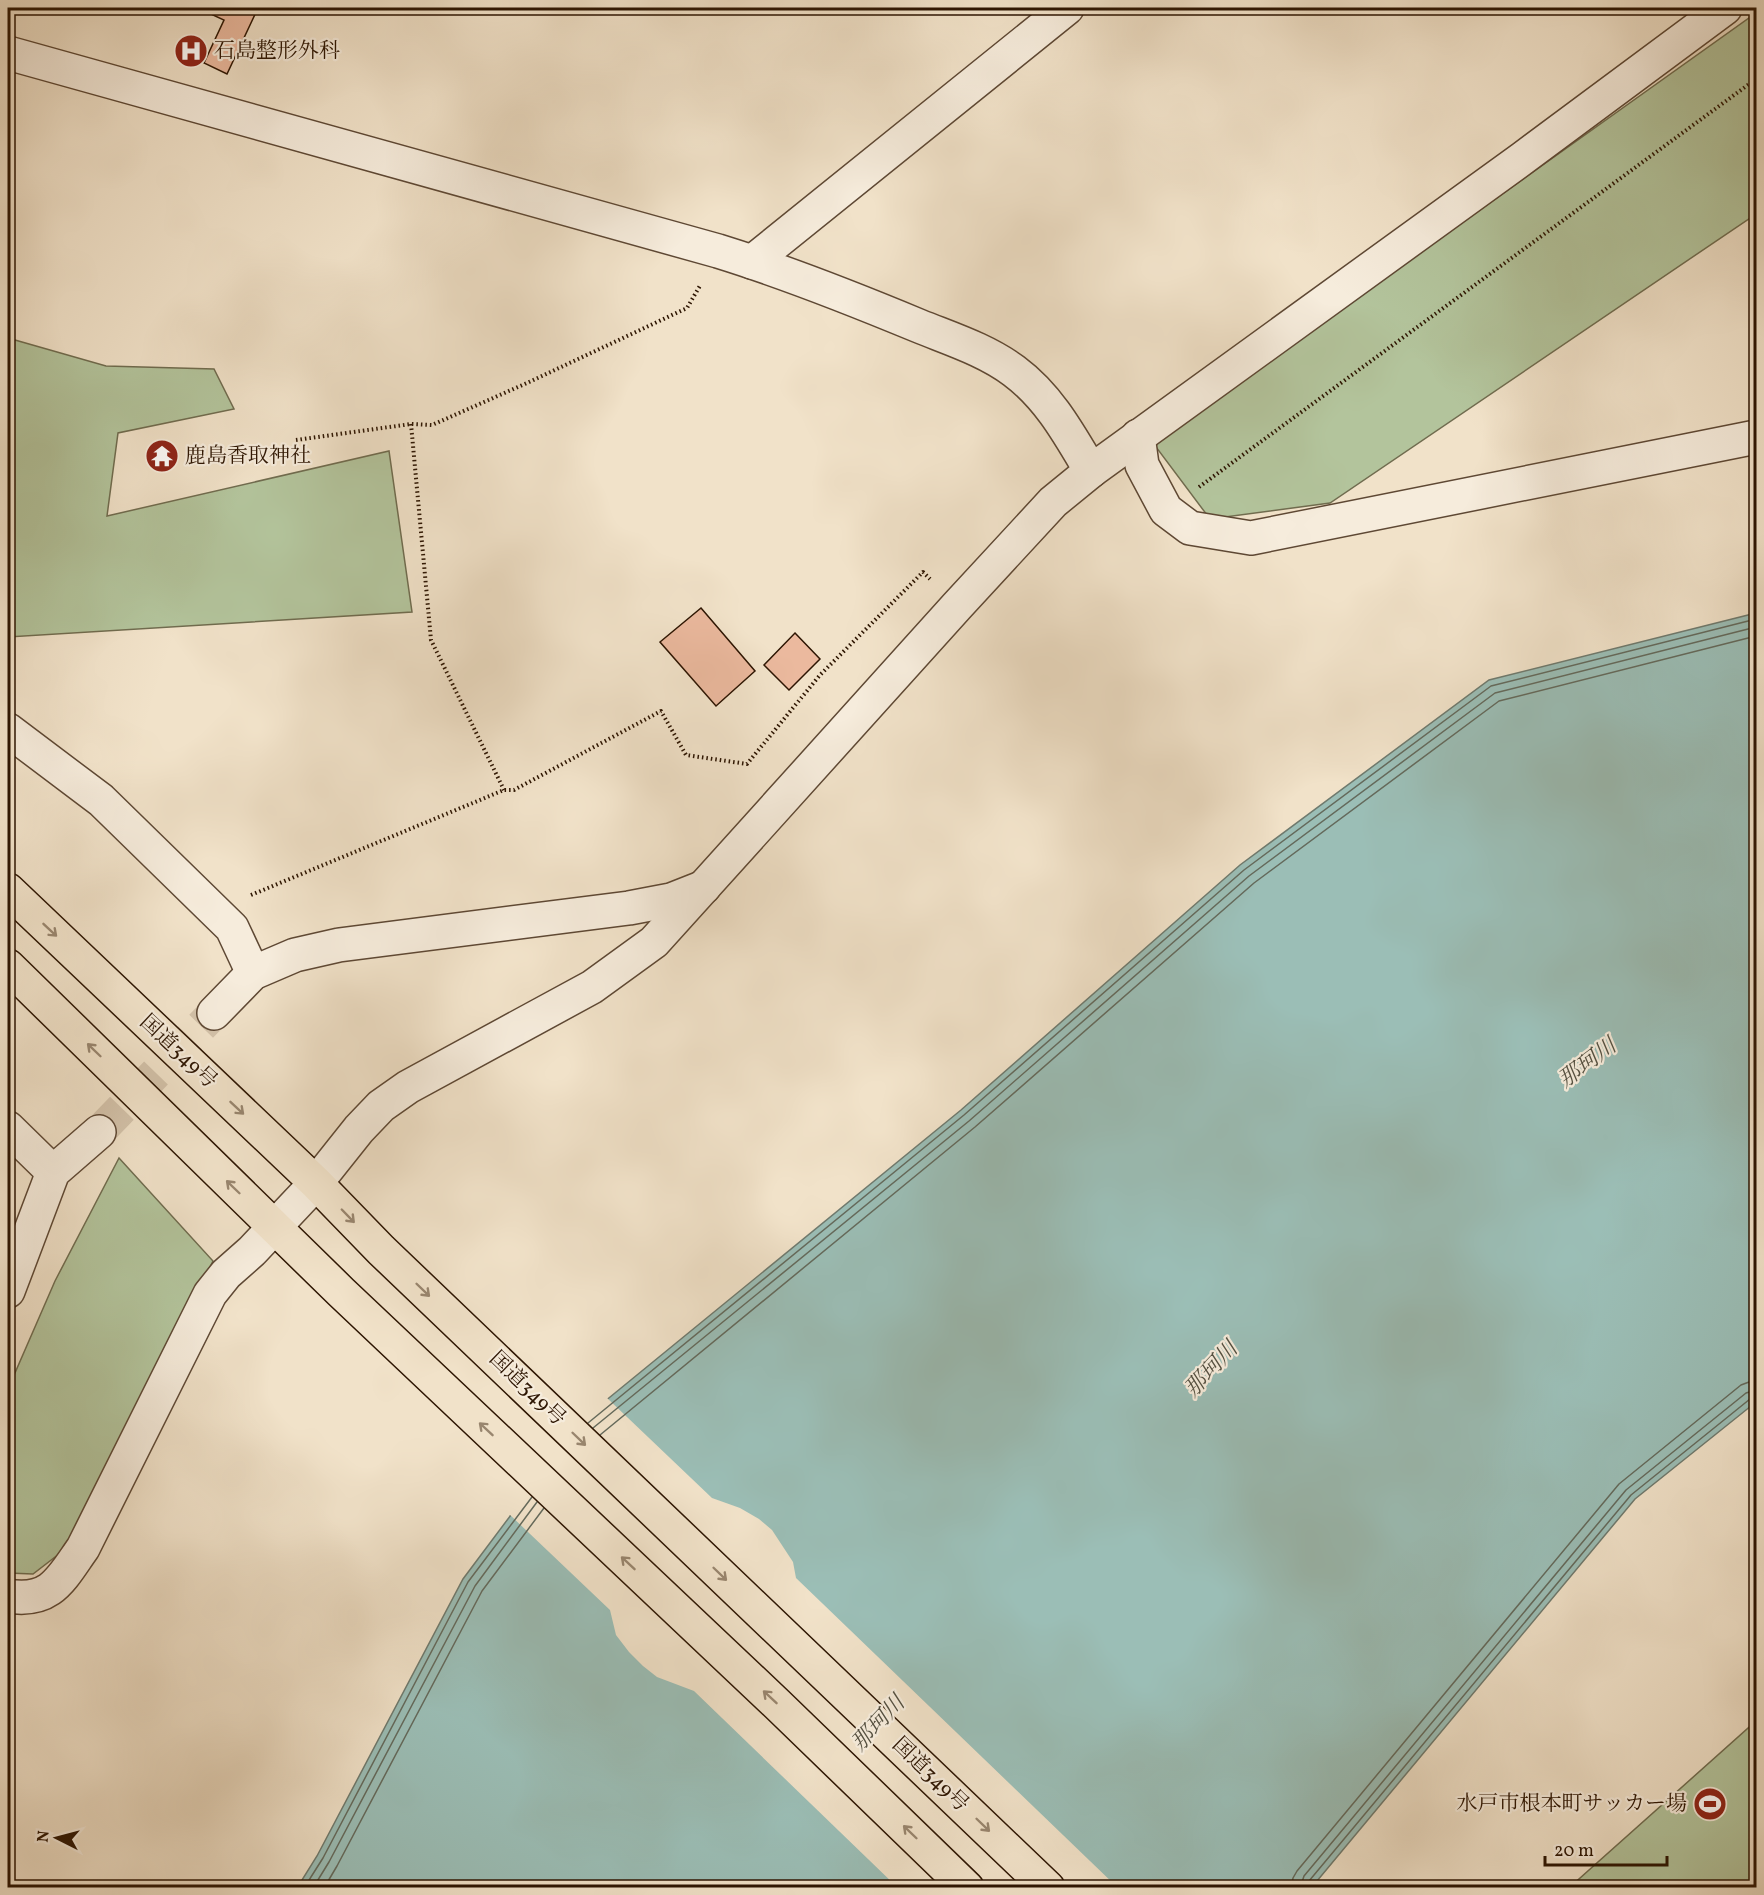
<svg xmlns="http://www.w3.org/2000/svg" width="1764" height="1895" font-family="Vollkorn,'Noto Serif JP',serif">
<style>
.green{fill:#b3c49c;stroke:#706c4f;stroke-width:1.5}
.water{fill:#9bbeb6;stroke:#6f7a6e;stroke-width:1.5}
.pier{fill:#f1e2c9}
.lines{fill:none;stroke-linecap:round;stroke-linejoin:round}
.shore{stroke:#646a5c;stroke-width:1.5}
.building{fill:#ebb99e;stroke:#2d1502;stroke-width:1.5}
.minor-tunnel{stroke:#d4c3ab;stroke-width:33;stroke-dasharray:33 16;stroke-linecap:butt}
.minor-casing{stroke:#5e4834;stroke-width:36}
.tertiary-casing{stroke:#5e4834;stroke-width:36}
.trunk-casing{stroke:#2d1502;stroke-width:36}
.path{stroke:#2d1502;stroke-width:4;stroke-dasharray:1.5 3;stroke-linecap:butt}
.minor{stroke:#f6ecdc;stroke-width:33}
.tertiary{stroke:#f6ecdc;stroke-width:33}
.trunk{stroke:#f1e2c9;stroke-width:33}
.oneway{stroke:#99866f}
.labels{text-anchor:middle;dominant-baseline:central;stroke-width:4.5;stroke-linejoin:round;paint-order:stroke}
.poi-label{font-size:21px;fill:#2d1502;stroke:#f6ecdc;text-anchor:start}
.street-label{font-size:21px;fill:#2d1502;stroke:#f6ecdc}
.water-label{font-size:22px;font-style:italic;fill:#545041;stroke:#f6ecdc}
</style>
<rect width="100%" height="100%" fill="#f1e2c9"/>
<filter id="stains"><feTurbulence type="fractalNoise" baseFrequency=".00333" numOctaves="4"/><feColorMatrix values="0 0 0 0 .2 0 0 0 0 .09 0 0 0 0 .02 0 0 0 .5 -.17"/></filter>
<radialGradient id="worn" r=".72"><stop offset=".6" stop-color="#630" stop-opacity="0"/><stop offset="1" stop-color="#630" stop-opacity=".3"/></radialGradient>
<g class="green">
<polygon points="1756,13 1756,214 1330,503 1210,519 1153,443"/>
<polygon points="8,338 106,366 214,369 234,409 118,433 107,516 389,451 412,612 8,637"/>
<polygon points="119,1158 213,1261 68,1547 33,1574 8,1573 8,1389 55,1281"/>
<polygon points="1756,1721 1756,1887 1570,1887"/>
</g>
<polygon class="water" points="1756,613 1756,1402 1635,1499 1312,1887 297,1888 317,1856 463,1579 582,1420 961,1110 1240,865 1489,680"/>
<polygon class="pier" points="606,1397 712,1498 740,1508 759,1519 772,1530 793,1562 796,1578 1117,1887 897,1887 694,1691 657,1677 643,1666 629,1652 616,1635 610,1610 508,1513 580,1418"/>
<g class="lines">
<g class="shore">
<polyline points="588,1423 964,1115 1244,870 1491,686 1756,619"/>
<polyline points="593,1428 969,1121 1249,876 1495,693 1756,627"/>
<polyline points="600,1435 975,1127 1254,883 1499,701 1756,636"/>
<polyline points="304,1888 323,1858 468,1582 532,1497"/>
<polyline points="313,1888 329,1862 475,1586 537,1502"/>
<polyline points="324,1888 337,1866 482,1591 544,1508"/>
<polyline points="1291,1888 1293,1878 1297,1871 1619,1484 1741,1385 1749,1382 1756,1381"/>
<polyline points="1300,1888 1304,1876 1626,1490 1746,1393 1756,1390"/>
<polyline points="1308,1888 1309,1881 1631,1495 1750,1399 1756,1398"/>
</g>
</g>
<g class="building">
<polygon points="198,8 258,8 227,74 204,63 224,20"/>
<polygon points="701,608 755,671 716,706 660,642"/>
<polygon points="795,633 820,659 789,690 764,665"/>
</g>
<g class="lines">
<polyline class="minor-tunnel" points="99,1132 214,1013"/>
<defs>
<g id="minor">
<polyline points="752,262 1067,8"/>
<polyline points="1138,436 1142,465 1166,510 1190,528 1251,538 1756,437"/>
<polyline points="8,730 101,800 232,928 253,973"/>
<polyline points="214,1013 253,973 295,955 339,945 629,908 671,900 704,887"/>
<polyline points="8,1128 53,1172"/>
<polyline points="8,1291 53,1172 99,1132"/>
<path d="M8,1596C51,1603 61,1579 83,1548L210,1294L226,1274L252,1251L316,1183"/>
</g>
<g id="tertiary">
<path d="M8,53L718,251C786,272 854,299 919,326C951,339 986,350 1014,371C1049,397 1069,434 1091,471L1053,502L957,606L654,942L592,987L408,1087L381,1106L359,1129L316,1183"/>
<polyline points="1091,471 1523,158 1725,8"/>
</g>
<g id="trunk">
<polyline points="8,890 316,1183 381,1250 1048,1888"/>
<polyline points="8,966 341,1292 777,1704 967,1888"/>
</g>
</defs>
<use href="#minor" class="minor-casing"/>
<use href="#tertiary" class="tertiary-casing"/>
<use href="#trunk" class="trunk-casing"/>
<g class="path">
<polyline points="411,424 431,640 504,790"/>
<polyline points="296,440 411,424 432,425 527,383 687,308 701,284"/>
<polyline points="1199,487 1756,79"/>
<polyline points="251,895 504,790 514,790 661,711 686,755 747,764 820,675 923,572 930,579"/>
</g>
<use href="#minor" class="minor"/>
<use href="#tertiary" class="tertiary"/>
<use href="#trunk" class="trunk"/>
</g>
<defs><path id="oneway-shaft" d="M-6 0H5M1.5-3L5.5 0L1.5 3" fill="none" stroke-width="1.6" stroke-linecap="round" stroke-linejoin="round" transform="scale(1.5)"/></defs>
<g class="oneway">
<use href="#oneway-shaft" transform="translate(50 930) rotate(43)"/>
<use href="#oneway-shaft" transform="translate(94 1050) rotate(-136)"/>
<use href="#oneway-shaft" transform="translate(237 1108) rotate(43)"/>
<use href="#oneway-shaft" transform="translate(233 1187) rotate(-136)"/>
<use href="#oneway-shaft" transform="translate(348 1216) rotate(46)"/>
<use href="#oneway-shaft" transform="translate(423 1290) rotate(44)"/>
<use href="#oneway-shaft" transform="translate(486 1429) rotate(-137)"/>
<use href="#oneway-shaft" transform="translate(579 1439) rotate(44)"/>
<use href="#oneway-shaft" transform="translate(628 1563) rotate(-137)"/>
<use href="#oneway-shaft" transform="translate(720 1574) rotate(44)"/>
<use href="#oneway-shaft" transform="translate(770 1697) rotate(-137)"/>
<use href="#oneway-shaft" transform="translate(983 1825) rotate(44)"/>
<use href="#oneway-shaft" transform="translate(910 1832) rotate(-136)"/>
</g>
<defs>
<symbol id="hospital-disc" viewBox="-11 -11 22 22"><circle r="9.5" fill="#8f2418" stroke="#f6ecdc"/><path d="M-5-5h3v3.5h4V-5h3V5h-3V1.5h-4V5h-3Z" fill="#fff"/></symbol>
<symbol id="temple-disc" viewBox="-11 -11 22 22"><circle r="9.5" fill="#8f2418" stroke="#f6ecdc"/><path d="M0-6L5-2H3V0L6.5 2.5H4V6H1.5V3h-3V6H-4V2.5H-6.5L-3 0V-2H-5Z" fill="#fff"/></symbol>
<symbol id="stadium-disc" viewBox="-11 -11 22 22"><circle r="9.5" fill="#8f2418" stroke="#f6ecdc"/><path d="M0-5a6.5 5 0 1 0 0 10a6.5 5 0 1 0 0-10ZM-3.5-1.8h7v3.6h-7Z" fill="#fff"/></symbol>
</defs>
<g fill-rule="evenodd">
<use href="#hospital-disc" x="172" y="32" width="38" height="38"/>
<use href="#temple-disc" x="143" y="437" width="38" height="38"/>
<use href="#stadium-disc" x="1691" y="1785" width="38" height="38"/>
</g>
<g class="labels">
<g class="poi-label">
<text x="214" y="51">石島整形外科</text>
<text x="185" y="456">鹿島香取神社</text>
<text x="1687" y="1804" text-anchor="end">水戸市根本町サッカー場</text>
</g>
<g class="street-label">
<text transform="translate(178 1052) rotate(43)">国道349号</text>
<text transform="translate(527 1389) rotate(44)">国道349号</text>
<text transform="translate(930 1775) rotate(44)">国道349号</text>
</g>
<g class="water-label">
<text transform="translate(1588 1064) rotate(-37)">那珂川</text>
<text transform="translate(1212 1370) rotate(-47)">那珂川</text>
<text transform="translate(879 1724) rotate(-47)">那珂川</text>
</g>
</g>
<rect width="1764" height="1895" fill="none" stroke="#f1e2c9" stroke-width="30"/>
<rect x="9" y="9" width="1746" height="1877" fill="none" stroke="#2d1502" stroke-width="3"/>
<rect x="15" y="15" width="1734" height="1865" fill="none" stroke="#2d1502" stroke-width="1.5"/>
<g transform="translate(57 1838) rotate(276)" stroke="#f6ecdc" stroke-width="4.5" paint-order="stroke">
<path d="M0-4.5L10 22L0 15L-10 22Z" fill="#2d1502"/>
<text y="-9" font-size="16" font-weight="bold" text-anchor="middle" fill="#2d1502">N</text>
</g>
<path d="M1545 1856v9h122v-9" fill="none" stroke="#2d1502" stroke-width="3"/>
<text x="1554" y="1856" font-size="18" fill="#2d1502" stroke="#f6ecdc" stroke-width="4.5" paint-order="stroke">20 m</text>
<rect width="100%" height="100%" filter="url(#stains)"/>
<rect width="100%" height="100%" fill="url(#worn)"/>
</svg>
